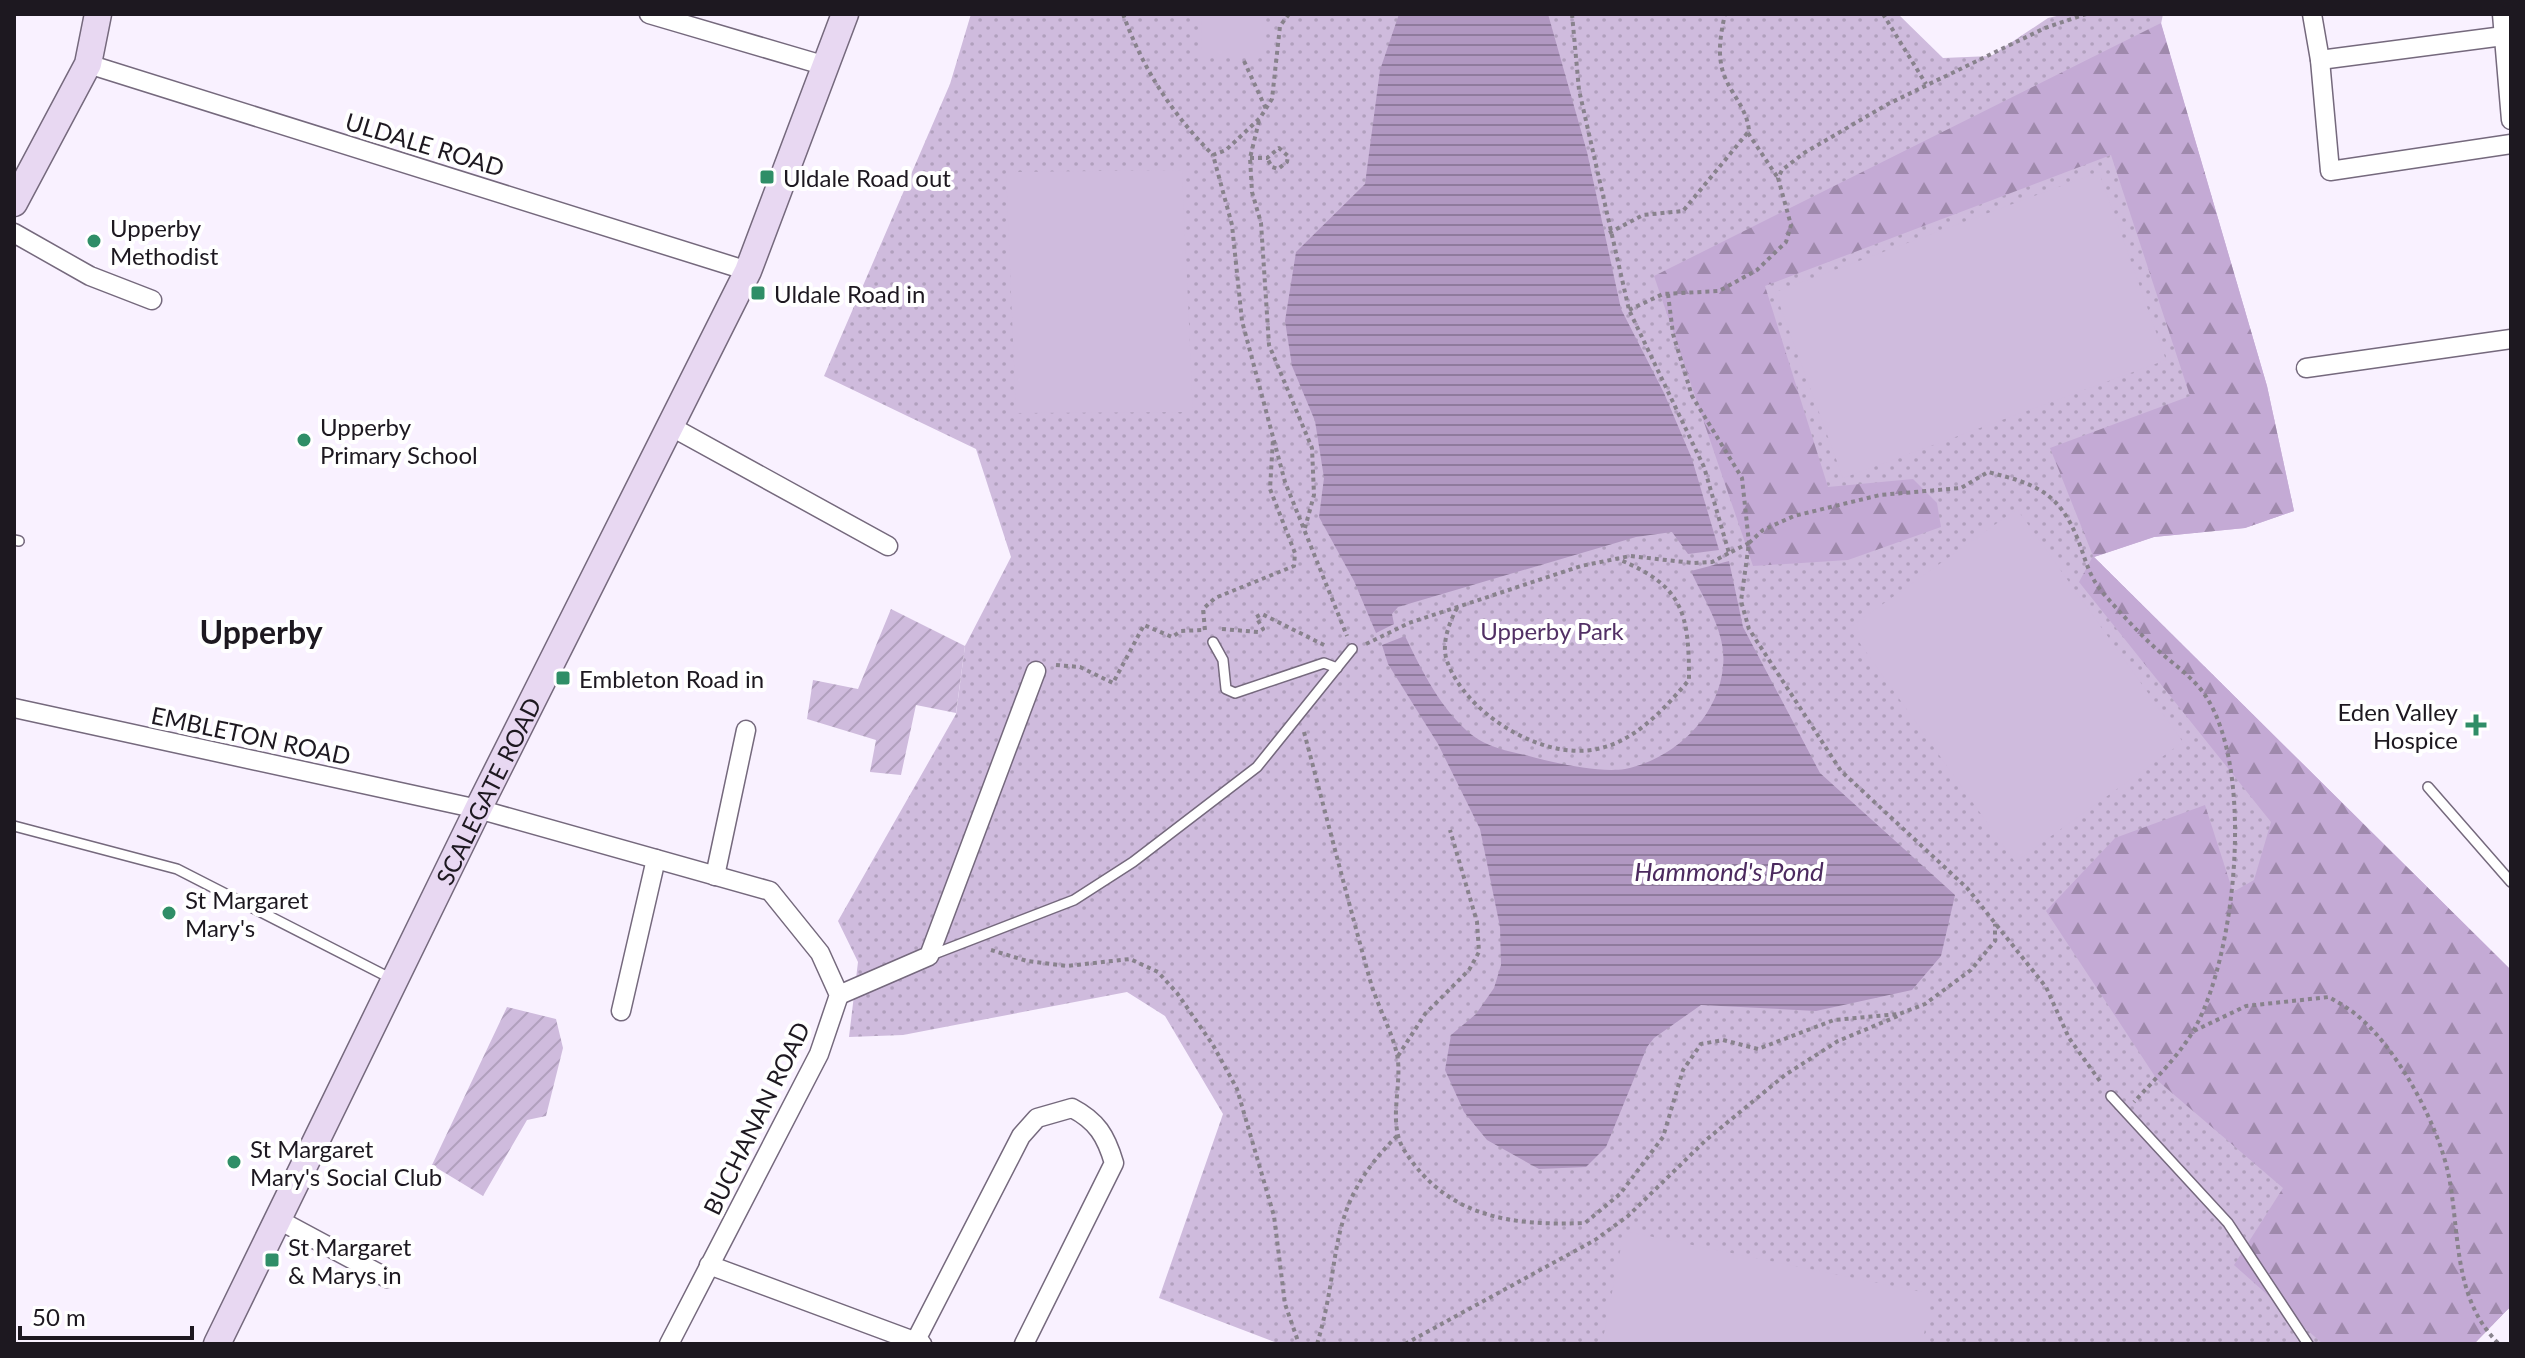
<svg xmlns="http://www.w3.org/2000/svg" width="2525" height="1358" font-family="Lato,sans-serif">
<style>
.grass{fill:url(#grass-dots)}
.forest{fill:url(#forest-firs)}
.garden{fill:url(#garden-furrows)}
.pitch{fill:#cfbbdd}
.water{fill:url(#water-rules)}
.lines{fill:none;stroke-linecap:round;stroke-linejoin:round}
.lane-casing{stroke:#75697d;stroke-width:12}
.street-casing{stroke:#75697d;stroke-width:21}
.secondary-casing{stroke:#75697d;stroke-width:29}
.path{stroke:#88828c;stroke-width:4;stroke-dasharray:4 4;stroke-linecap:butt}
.lane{stroke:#fff;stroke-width:9}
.street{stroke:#fff;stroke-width:18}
.secondary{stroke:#e8d8f2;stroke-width:26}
.poi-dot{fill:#2f8e67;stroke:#fff;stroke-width:3}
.labels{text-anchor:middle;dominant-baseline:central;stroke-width:8;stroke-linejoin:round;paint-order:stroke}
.street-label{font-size:24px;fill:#1d1820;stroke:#fff}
.poi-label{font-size:24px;fill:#1d1820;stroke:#fff;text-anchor:start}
.park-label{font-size:24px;fill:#523065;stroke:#fff}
.water-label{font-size:26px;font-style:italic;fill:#4c2a5f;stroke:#fff}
.district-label{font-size:32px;font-weight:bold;fill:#1d1820;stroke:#fff}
</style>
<defs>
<pattern id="grass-dots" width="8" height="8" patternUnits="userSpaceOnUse" patternTransform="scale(2)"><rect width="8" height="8" fill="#cfbbdd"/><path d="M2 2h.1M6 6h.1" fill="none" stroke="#b1a0bd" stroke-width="1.8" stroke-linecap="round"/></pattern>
<pattern id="forest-firs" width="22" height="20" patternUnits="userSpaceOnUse" patternTransform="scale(2)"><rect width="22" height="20" fill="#c4aad5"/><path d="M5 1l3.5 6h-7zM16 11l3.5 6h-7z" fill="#9f89ac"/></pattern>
<pattern id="garden-furrows" width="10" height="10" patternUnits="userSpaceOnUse" patternTransform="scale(2)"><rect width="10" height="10" fill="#cfbbdd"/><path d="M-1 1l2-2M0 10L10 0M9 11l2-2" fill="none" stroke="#b1a0bd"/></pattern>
<pattern id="water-rules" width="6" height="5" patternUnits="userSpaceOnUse" patternTransform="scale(2)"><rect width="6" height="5" fill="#b198c1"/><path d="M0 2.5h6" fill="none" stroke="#8f7b9c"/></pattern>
</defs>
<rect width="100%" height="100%" fill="#f9f1ff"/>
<polygon class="grass" points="971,14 1898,14 1943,58 1991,56 2048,18 2065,14 2163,14 2161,24 2267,386 2294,511 2245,528 2154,537 2094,557 2511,970 2511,1306 2474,1344 1280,1344 1159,1298 1223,1114 1165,1016 1127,992 903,1035 849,1037 858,962 838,921 956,714 965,646 1011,557 976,449 824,376 950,84"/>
<polygon class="forest" points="2161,23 2267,386 2294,511 2245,528 2154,537 2094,557 2511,970 2511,1306 2474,1344 2323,1344 2234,1265 2283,1188 2158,1081 2046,911 2115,838 2205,805 2233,892 2254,880 2271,822 2079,582 2093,556 2050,448 2190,396 2111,155 1765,286 1828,487 1913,479 1937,503 1941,527 1848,560 1753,566 1654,276"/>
<g class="garden">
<polygon points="891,609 965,646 956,713 916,705 901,775 870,772 876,740 807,719 813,680 858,689"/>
<polygon points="507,1007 556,1019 563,1048 546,1116 527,1120 483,1196 432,1165"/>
</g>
<g class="pitch">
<polygon points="1201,14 1264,14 1264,55 1202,55"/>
<polygon points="1182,170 1193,412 1016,413 1006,172"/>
<polygon points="2099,172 2166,360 1843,478 1775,292"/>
<polygon points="2017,509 2183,742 2015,862 1849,628"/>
<polygon points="1624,1231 1932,1294 1922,1344 1602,1344"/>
</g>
<g class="water">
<polygon points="1399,14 1548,14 1587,152 1621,309 1664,393 1692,459 1719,550 1688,554 1672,532 1636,537 1398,607 1392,614 1394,624 1376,633 1354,581 1319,517 1324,478 1315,421 1292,366 1285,321 1296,252 1365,184 1380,70"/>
<path d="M1729,561L1743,627L1820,773L1955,895L1941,956L1912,990L1816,1011L1701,1005L1654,1038L1647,1047L1606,1147L1586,1167L1539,1169L1487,1140L1464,1112L1445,1070L1451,1035L1476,1014L1494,988L1501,965L1500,927L1480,829L1438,744L1388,664L1382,645L1405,636C1422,671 1441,710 1472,735C1487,747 1511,752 1529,756C1554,763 1599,773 1625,769C1674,759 1718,718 1723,667C1727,632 1704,601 1691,571Z"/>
</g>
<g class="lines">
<defs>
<g id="lane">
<polyline points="14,540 19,541"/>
<polyline points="1213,642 1223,660 1226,689 1235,693 1324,663 1337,668"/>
<polyline points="2428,787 2511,882"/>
<polyline points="14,826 177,869 392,979"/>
<polyline points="929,956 1074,900 1133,862 1257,767 1352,649"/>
<polyline points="2111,1096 2228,1223 2308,1344"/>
</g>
<g id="street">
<polyline points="649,14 826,66"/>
<polyline points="2312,14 2320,60 2330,171 2511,144"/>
<polyline points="2502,14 2511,120"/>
<polyline points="2320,60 2511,35"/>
<polyline points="88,64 748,271"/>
<polyline points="14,233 90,276 152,300"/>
<polyline points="2306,368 2511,339"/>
<polyline points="670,426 888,546"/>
<polyline points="14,708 478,809 770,891 820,953 839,995 819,1054 669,1344"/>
<polyline points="715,876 746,730"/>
<polyline points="839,995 929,956 1036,671"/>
<polyline points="621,1011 656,859"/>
<polyline points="279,1220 387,1278"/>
<polyline points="709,1265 922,1344"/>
<path d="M915,1342L1021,1136L1037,1118L1072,1108C1097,1121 1106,1136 1114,1163L1024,1344"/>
</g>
<g id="secondary">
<polyline points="14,203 88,64 98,14"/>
<path id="s1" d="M217,1344L478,809L748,271L845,14"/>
</g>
</defs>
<use href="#lane" class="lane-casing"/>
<use href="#street" class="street-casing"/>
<use href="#secondary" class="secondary-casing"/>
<g class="path">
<path d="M1123,14C1143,69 1172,114 1213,155"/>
<polyline points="1289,14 1280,26 1272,99 1260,118 1226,150 1213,155 1232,225 1242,321 1285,482 1347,636"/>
<polyline points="1572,14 1579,90 1629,310 1704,467 1729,553 1749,543 1741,601 1749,629 1841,771 1967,888 2046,987 2069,1038 2102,1084"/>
<polyline points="1883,14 1926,84"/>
<polyline points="1244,61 1266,109"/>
<polyline points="1259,121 1250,158 1252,192 1261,223 1269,345 1312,448 1314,495 1305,528"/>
<polyline points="1748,133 1778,178"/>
<polyline points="1250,158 1267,158 1279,148 1288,156 1287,162 1278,169 1272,167 1267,158"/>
<path d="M1609,233L1643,215L1683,211L1749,131C1747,107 1730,94 1723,72C1717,52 1721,33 1725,14"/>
<polyline points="1668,294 1673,334 1692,396 1742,478 1749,543"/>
<polyline points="1629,310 1663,294 1719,291 1757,270 1786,242 1791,225 1778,178 1782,170 1804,153 1888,104 2045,28 2086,14"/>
<path d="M1749,543L1763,530L1794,516L1880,495L1961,488L1988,472C2031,483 2057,490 2076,535C2085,556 2087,573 2102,592C2118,610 2134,628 2152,645C2169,661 2192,676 2205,695C2255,769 2236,951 2196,1026C2181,1054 2155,1079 2134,1102"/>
<path d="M1457,608C1449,623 1441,644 1447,661C1465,713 1542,761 1597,749C1636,741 1664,709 1689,680C1689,614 1684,586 1618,559"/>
<polyline points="1222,629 1258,632 1263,629 1256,617 1262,614 1326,646"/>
<polyline points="1205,630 1203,609 1215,598 1294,566 1295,553 1270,489 1273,439"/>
<polyline points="1366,644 1409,623 1581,566 1630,556 1693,563 1712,562 1729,553"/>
<polyline points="1056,665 1080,667 1113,683 1144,625 1172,637 1181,631 1202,630"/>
<path d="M1304,732C1326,815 1347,897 1370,980C1377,1005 1391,1029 1397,1054C1403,1085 1387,1122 1404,1150C1447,1218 1512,1226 1585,1223L1620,1194L1663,1137L1683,1070L1701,1044L1723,1040L1758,1049L1834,1020L1899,1014L1925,1004L1971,970L1995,941V924"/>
<polyline points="991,950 1027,961 1067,966 1130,959 1158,972 1177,993 1213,1045 1237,1089 1274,1216 1285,1304 1299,1344"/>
<path d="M2194,1031L2246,1006L2329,997C2339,1003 2350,1009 2359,1017C2399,1051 2439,1126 2449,1177C2460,1235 2453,1299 2499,1344"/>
<polyline points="1398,1056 1425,1014 1469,970 1479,952 1477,922 1450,830"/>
<path d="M1317,1344C1344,1256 1323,1209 1397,1136"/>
<polyline points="1405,1344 1595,1240 1628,1216 1706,1140 1785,1075 1838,1041 1898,1016"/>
</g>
<use href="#lane" class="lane"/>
<use href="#street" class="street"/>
<use href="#secondary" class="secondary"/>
</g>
<g class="poi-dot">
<rect x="759" y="169" width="16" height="16" rx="4"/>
<circle cx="94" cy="241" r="8"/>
<rect x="750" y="285" width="16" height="16" rx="4"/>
<circle cx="304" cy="440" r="8"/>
<rect x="555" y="670" width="16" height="16" rx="4"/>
<path d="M2472 713h8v8h8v8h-8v8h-8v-8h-8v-8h8z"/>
<circle cx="169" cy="913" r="8"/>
<circle cx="234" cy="1162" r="8"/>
<rect x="264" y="1252" width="16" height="16" rx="4"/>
</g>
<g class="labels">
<g class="street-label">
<text transform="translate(425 144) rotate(17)">ULDALE ROAD</text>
<text transform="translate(251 735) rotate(12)">EMBLETON ROAD</text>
<text stroke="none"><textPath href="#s1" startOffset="616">SCALEGATE ROAD</textPath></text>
<text transform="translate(756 1118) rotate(-64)">BUCHANAN ROAD</text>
</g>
<g class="poi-label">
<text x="783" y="177">Uldale Road out</text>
<text x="110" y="227">Upperby<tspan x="110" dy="28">Methodist</tspan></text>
<text x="774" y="293">Uldale Road in</text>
<text x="320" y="426">Upperby<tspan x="320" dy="28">Primary School</tspan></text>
<text x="579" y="678">Embleton Road in</text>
<text x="2458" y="711" text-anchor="end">Eden Valley<tspan x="2458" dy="28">Hospice</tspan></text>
<text x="185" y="899">St Margaret<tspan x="185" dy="28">Mary's</tspan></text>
<text x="250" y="1148">St Margaret<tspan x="250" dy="28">Mary's Social Club</tspan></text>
<text x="288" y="1246">St Margaret<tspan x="288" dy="28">&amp; Marys in</tspan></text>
</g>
<g class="park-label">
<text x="1552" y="630">Upperby Park</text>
</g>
<g class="water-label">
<text x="1729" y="871">Hammond's Pond</text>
</g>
<g class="district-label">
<text x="261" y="631">Upperby</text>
</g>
</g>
<rect width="2525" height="1358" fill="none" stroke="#1d1820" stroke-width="32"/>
<path d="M20 1326v12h172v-12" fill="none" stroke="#1d1820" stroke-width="4"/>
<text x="32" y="1326" font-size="24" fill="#1d1820" stroke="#ffffff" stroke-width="6" paint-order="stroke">50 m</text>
</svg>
